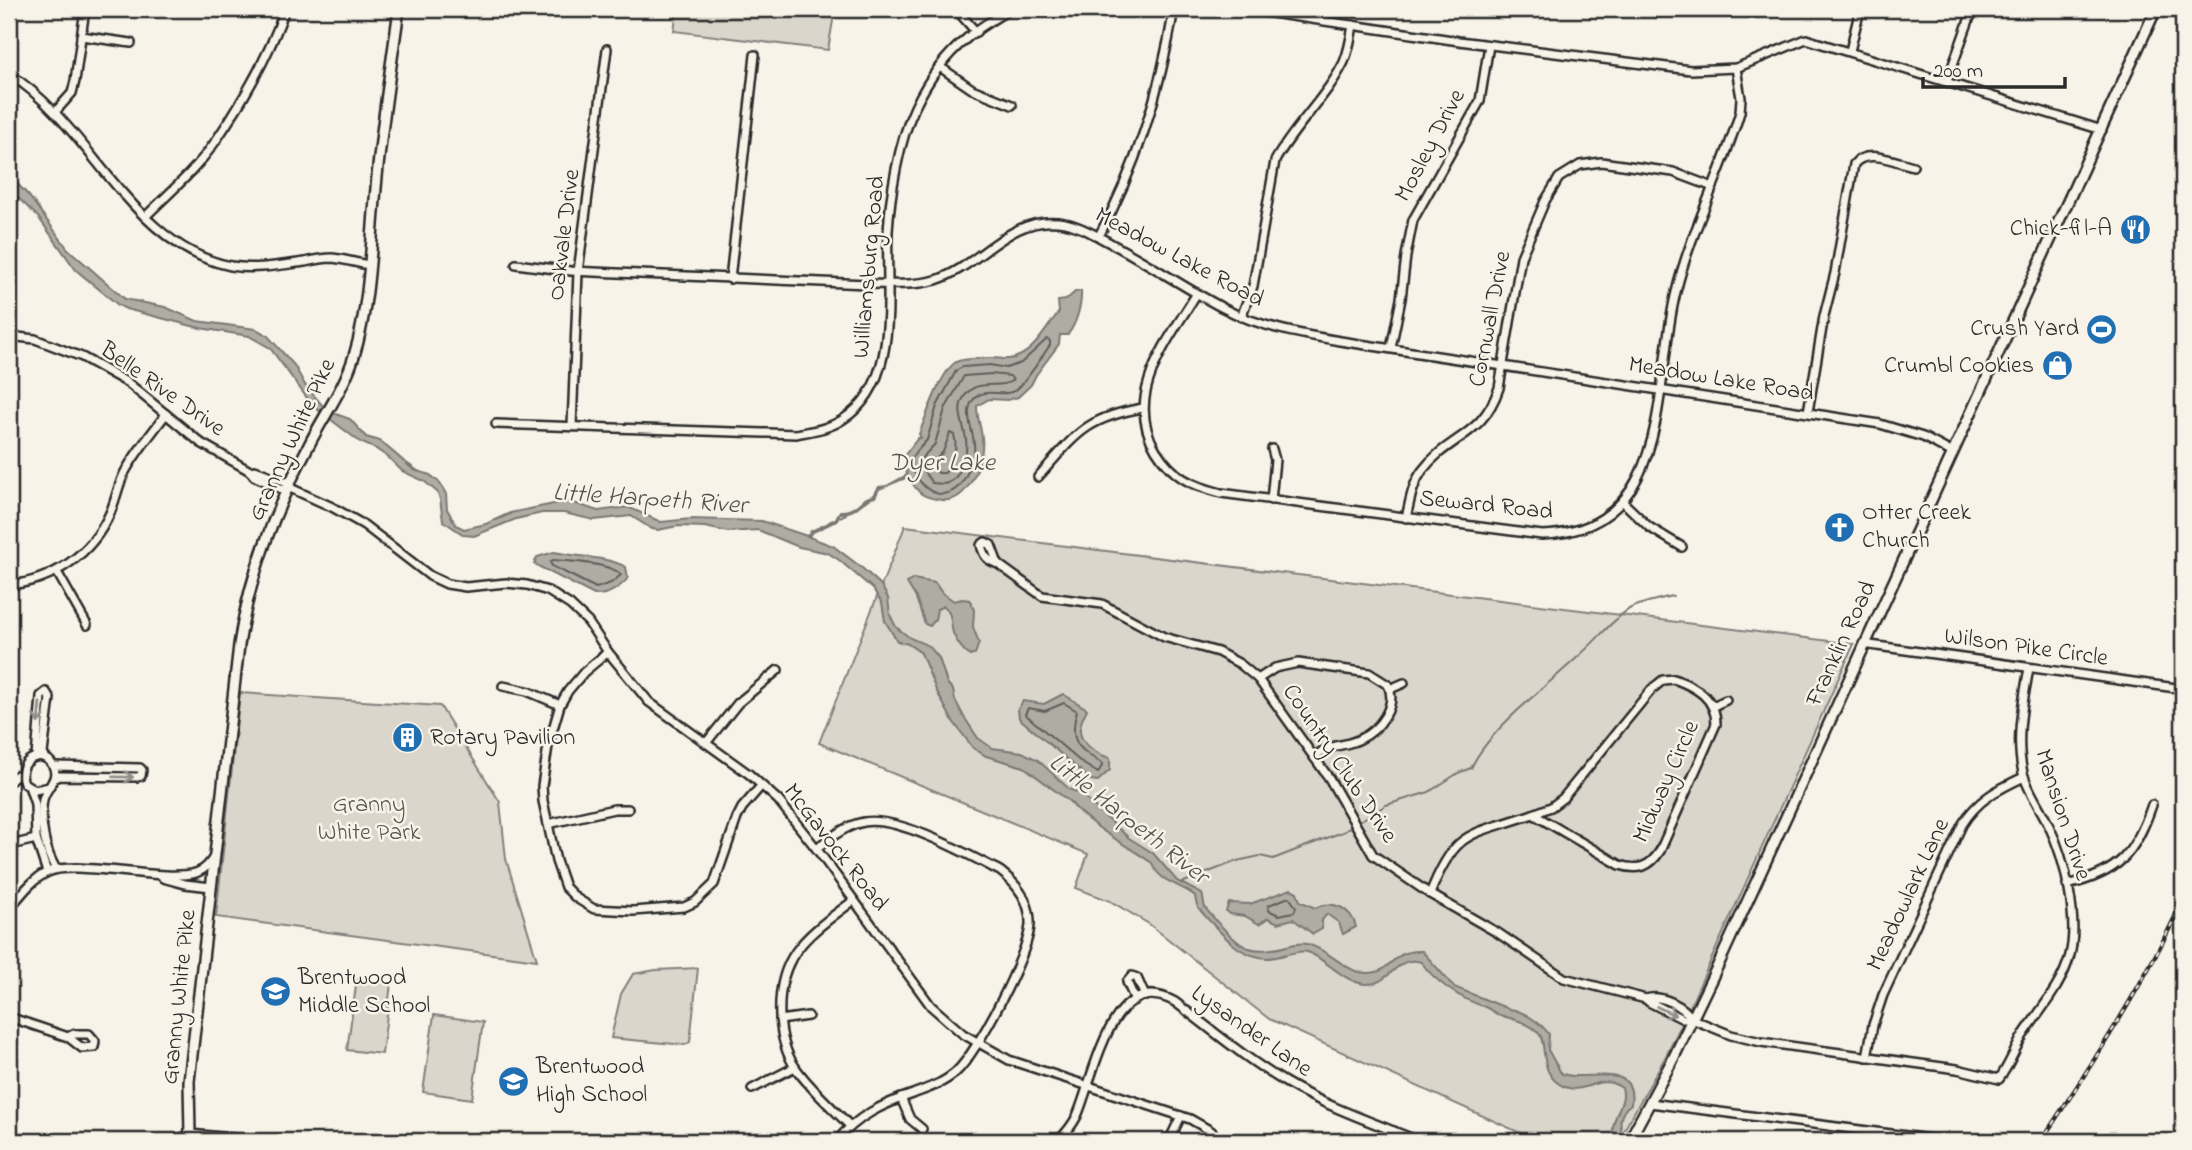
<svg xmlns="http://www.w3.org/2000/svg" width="2192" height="1150" font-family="'Indie Flower',sans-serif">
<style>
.green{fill:#dad6cc;stroke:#82807c;stroke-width:2}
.water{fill:#afaca4;stroke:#7a7874;stroke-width:2}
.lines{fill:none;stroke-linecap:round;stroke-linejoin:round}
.shore{stroke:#605f5b;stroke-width:2}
.stream{stroke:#7a7874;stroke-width:2}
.minor-casing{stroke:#2b2b2b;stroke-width:12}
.major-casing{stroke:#2b2b2b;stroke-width:14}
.minor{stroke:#f7f3e8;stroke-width:7}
.major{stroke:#f7f3e8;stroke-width:9}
.rail-casing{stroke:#2b2b2b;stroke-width:4.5}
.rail{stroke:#f7f3e8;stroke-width:2;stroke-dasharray:5;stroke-linecap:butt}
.oneway{stroke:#918f8a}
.labels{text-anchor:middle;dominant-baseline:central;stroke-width:5;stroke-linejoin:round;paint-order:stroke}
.street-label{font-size:24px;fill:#2b2b2b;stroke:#f7f3e8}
.poi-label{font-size:24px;fill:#2b2b2b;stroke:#f7f3e8;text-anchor:start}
.park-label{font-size:24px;fill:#575653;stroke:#f7f3e8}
.water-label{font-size:26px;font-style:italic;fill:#53524f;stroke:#f7f3e8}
</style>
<rect width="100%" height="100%" fill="#f7f3e8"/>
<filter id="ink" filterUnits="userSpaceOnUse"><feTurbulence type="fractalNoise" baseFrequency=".0143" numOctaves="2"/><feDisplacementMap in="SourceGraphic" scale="14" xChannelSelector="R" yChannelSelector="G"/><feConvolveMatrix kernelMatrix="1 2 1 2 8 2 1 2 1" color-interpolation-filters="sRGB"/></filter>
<g filter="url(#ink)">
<g class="green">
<polygon points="677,9 835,9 828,50 674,31"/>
<polygon points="905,526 1854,644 1692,1002 1667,1054 1618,1141 1538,1141 1269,1019 1149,924 1110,901 1076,888 1088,854 819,743"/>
<polygon points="240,693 440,706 500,802 506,859 537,960 216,917"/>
<polygon points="698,968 690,1042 685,1045 611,1038 621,994 633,974 656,970"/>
<polygon points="357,979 391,984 382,1054 347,1050"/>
<polygon points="434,1015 483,1022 472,1099 423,1092"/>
</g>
<g class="water">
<path d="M9,175L29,196L68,249L125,299L165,307L197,321L256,329L267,335L294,365L305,385L322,405L336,414L350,419L366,437L380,441L414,470L430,475L439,482L446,494L447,509L456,525L464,529L486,524L510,513L568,501L598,511L628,507L661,522L691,519L762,521L807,536L811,531L835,520L840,511C857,512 859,498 873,496L879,487L887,486L907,475L904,456L918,438H921L919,434C926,417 941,371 956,362C964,358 979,359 988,358C1000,357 1007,362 1019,356C1036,349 1048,325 1059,312L1058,301L1066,300L1075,292L1081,291C1082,304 1076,326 1067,335H1060L1059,344L1036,375L1031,385L1018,397L1008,400L989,399L977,406C977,418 981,427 982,438C985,460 968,504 942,500C921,497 919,494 908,477L879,489L875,497C860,500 857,514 840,513L836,521L811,533L809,537L833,546L861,567L881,585L888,598L890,615L896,627L910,638L929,646L939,658L947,683L953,690L955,700L964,717L978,738L992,748L1022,752L1038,760L1069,789L1081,794L1129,838L1153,853L1177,881L1202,894C1204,899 1203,905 1206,909C1214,919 1238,946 1249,948C1255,950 1265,950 1271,949C1283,949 1294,941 1307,944C1331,950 1345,974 1370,973C1391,973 1392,949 1422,951L1454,987L1509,1009C1522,1010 1541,1023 1549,1034L1548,1050L1561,1073C1581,1084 1638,1058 1631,1104C1617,1114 1620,1126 1623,1141H1614C1613,1135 1612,1129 1614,1123C1617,1110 1626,1100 1622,1088C1599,1072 1586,1095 1565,1087C1536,1075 1549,1043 1538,1032C1527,1022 1513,1019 1499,1015C1494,1013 1490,1009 1485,1007C1459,998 1438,985 1421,962C1396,954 1391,985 1366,984C1345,983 1329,962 1310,953C1299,948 1281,958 1268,958C1240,957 1225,937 1207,918C1200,910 1196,908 1195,896C1181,884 1159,883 1152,863C1125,844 1091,827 1070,802L1024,767L986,756L973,748L952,720L936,690L921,653L908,644L897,641L885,621L882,603L873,589L839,560L828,553L799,547L758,530L728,532L705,527L678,526L658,530L652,529L631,516L594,520L564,513H542L516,519L474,536L464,535L443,521L440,499L437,492L424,481L402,471L389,458L376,449L360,442L313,406L270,348L249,336L200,328L126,309L118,305L76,270L38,217L9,189Z"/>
<path d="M554,552C578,557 604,556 626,567L628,578C620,588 607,596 594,595L534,564L537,557Z"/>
<path d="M913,579L935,583L942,593L954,601L962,599L970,600L974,610L973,627L979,643L975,654L970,656C963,651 956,641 953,633C950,622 953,615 944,606L937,609L935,620L930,626L925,624L916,598L907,583Z"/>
<path d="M1063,694L1087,709C1085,714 1079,723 1080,731C1080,744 1099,755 1110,758V770L1098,781L1091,780L1019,718L1018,709L1023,701L1044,704Z"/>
<path d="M1291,889L1297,892L1300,901L1315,908C1333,899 1351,908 1356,927L1343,934L1339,923L1327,914L1322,920V929L1313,934L1293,919L1278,923L1268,918L1259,924L1245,916L1230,914L1226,911L1229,903L1250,904Z"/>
</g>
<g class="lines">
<g class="shore">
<path d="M1047,339L1050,341V345C1043,355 1023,387 1014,391C1000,398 985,386 973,400C962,414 977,437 974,453C971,465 967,478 958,487C936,507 912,480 911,458L927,440L937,406L956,371L962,367L990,365L1006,368L1021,363Z"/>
<path d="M991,374L1010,376L1013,380C999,391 978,376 964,397C955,411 965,426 966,440C968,452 961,478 948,483C943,485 937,483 932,483L923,470L920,460L935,444L945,409L964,376Z"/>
<path d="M950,433L954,435C958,448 953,462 945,473H938L932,463L943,452Z"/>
<path d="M553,560C569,561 612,563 621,575L611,583L596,588L552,566L550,562Z"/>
<path d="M1064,703L1077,711C1068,742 1078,748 1103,764L1098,773L1082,763L1025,714L1028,708L1045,711Z"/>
<polygon points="1289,897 1296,907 1294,912 1279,915 1268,910 1269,905"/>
</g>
<g class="stream">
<polyline points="405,462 418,471"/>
<polyline points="496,520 510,514"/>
<polyline points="829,522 846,514"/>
<path d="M1358,822L1386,805L1429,792L1458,773L1471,768C1491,726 1549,685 1583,652C1597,640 1616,616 1631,608C1644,602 1659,599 1673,596"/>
<polyline points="1196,877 1237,861 1260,856 1273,859 1345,831 1353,825"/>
<polyline points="1182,883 1191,879"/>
</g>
<defs>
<g id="minor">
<polyline points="956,9 976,32"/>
<polyline points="1244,9 1459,41 1691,70 1736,68 1806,39 2102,130"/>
<polyline points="81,36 131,43"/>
<polyline points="1850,51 1860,9"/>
<polyline points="940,67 972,89 1012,105"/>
<path d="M9,74C91,125 131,247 231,266C256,270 281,265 305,262C314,260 323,258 332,258C344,259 356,263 368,265"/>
<polyline points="1947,81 1973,9"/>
<polyline points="56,111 72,93 75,81 85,9"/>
<path d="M145,217C169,193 196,170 215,142C243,101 269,56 285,9"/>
<path d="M1099,236C1137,166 1161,87 1174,9"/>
<path d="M516,264L571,271L867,284C889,284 914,286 936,280C980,266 1008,217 1058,222C1078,224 1095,235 1112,244C1150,264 1185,288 1223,308C1259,327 1300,334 1340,341L1880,424L1923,437L1953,453"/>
<polyline points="730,279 755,55"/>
<path d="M1197,293C1169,340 1122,395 1156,450C1173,477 1190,485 1221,493L1542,535C1674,531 1653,383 1676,292C1691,230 1722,173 1740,112L1741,98L1736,68"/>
<path d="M1241,317L1253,286L1275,161C1294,126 1327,97 1344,62C1349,50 1351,38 1353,25"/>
<polyline points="9,336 35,339 82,357 128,383 201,443 250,471 254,476 286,491"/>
<polyline points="1391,348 1401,299 1406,256 1413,220 1480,101 1489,45"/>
<path d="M1808,412L1824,316L1835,273L1854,164C1867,148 1896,162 1913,166"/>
<path d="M496,424L796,434C811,431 828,429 842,420C902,383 885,292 888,232C890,194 899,141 915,107C927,82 945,56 966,39C979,27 996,18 1010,9"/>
<polyline points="572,426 578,272 607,49"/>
<polyline points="250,471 255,470 290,483"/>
<path d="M1038,477C1076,435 1084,418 1143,408"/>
<polyline points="288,487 332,507 364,525 430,576 447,584 466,587 506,583 527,585 548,591 570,605 588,622 608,652 649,702 749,774 778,800 816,848 931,1006 963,1034 1009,1060 1190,1119 1211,1131 1221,1141"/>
<polyline points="1271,500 1275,460 1272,449"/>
<polyline points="1623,502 1649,527 1682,547"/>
<path d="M1406,518C1410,501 1412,485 1422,471C1449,435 1482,438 1499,388L1521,257L1545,201L1559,178L1580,165L1601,162L1673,172L1713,187"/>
<path d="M998,564C987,560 984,557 981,545L985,542L991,545L998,564L1042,596L1102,604L1164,637L1218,652L1240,664L1258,679L1329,778L1373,855L1430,894L1498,933L1564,978L1646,999"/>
<polyline points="57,572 87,625"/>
<path d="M9,585C53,581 92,554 110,513C116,500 118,485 125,472C136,452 152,433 166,414"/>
<polyline points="1863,644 2183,689"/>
<polyline points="608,652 584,672 568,691 560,705 548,746 542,786 543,801 556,861 565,887 576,898 594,909 633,911 684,907 695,902 714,884 737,818 742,808 761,786"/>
<path d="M1258,679L1275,668L1298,663L1369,673L1388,685C1398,706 1379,730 1360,739C1342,748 1333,742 1314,757"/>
<path d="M1674,679C1696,687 1716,698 1716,724L1660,851C1650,867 1638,871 1620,865L1533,814L1551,807L1563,798L1652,689L1663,680Z"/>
<polyline points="503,686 527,691 560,705"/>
<polyline points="1390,689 1404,683"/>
<polyline points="1713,706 1726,700"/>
<polyline points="706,743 738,703 778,670"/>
<polyline points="36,757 41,696 46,692 50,698 43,753 45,758"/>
<polyline points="54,766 140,768 142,770 141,776 137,777 58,776 55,778"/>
<polyline points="9,782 17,775 22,777"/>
<path d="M49,787L35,790L24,783C15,761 43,746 53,766C60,779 45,788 43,800C39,821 45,851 56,869"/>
<polyline points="30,789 35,804 36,839 47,872"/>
<polyline points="548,824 614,809 628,809"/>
<polyline points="9,839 15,844 36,839"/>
<path d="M816,848C831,838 846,825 864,822C899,816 967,854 1000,871C1017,884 1031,902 1030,925C1028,955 978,1052 956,1072C944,1083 928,1088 913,1094C883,1104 857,1116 837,1141"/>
<polyline points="163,878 185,884 211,887"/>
<path d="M2067,885C2119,873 2135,854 2152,805"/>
<path d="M1430,894C1456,827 1471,836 1533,814"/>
<path d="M9,909C20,896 32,879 48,872C72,861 148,877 179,875C186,875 194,875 200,871C207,868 211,862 215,855"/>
<polyline points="1135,1000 1127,982 1132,976 1137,978 1145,996"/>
<polyline points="9,1017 68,1037 74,1034 89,1034 95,1041 94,1047 82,1048 68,1037"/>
<path d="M1692,1019C1684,1006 1661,994 1646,999L1649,1002L1683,1019H1692L1731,1035L1761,1042L1957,1069L1999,1079C2009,1066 2014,1051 2022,1037C2039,1011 2062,986 2070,955C2079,919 2065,859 2049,826C2041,808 2028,792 2023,773C2015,738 2023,703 2029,668"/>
<polyline points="780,1020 808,1016"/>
<path d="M1867,1057L1873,1025L1883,995L1962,825C1977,800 1998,789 2024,777"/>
<polyline points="752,1089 795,1067"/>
<polyline points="901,1098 910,1119 922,1129"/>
<polyline points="1650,1103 1946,1141"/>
<path d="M850,1126C832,1107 810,1089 795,1067C785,1052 781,1034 780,1016C777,954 808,935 853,901"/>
<polyline points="172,1141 190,1135 190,1141"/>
<path d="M1058,1141C1066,1133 1072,1126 1077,1116C1094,1078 1111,966 1175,1002C1211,1029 1246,1059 1285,1082C1327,1107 1374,1123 1419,1141"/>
<polyline points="1169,1141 1181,1116"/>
<polyline points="1391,1141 1394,1131"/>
</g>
<g id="major">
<path d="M256,1141L190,1135L189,1081L239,645C249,576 276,507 309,445C324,415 344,389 354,356C370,304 371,241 376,188C381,128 391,68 399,9"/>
<polyline points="1629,1141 1673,1059 1721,959 2156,9"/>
</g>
</defs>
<use href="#minor" class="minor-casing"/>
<use href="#major" class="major-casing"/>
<use href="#minor" class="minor"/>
<use href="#major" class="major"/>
<defs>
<path id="rail" d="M2041,1141C2093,1063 2144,985 2183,900"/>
</defs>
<use href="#rail" class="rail-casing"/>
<use href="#rail" class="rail"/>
</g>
<defs><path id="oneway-shaft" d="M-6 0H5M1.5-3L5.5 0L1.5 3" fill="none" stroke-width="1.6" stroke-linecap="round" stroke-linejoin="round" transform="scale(1.75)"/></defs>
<g class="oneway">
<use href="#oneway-shaft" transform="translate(39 713) rotate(95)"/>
<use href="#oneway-shaft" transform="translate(123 777) rotate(1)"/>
<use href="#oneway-shaft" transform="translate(1666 1011) rotate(26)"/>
</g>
</g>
<defs>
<symbol id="restaurant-disc" viewBox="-11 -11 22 22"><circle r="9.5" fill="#1f6fb2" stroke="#f7f3e8"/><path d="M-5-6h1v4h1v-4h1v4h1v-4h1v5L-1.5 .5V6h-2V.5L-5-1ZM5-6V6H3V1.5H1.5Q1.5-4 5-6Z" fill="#fff"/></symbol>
<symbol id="stadium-disc" viewBox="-11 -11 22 22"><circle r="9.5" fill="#1f6fb2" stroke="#f7f3e8"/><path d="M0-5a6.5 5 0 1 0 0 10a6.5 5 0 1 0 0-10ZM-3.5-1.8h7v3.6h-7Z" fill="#fff"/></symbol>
<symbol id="shop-disc" viewBox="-11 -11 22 22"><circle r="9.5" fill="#1f6fb2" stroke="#f7f3e8"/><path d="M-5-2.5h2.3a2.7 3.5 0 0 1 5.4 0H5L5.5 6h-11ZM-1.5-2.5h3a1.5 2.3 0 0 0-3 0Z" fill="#fff"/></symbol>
<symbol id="church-disc" viewBox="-11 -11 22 22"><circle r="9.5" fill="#1f6fb2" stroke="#f7f3e8"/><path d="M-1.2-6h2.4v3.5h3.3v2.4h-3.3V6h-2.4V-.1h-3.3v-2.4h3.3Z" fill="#fff"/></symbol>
<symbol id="building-disc" viewBox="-11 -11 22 22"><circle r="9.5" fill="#1f6fb2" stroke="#f7f3e8"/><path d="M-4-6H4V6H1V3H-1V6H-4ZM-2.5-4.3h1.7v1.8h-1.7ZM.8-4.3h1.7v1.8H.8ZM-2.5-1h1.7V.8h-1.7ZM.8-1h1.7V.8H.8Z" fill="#fff"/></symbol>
<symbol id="school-disc" viewBox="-11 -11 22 22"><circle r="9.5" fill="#1f6fb2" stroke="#f7f3e8"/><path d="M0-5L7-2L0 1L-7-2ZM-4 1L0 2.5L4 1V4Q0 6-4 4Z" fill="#fff"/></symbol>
</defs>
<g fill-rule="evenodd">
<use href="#restaurant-disc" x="2118" y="212" width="35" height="35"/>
<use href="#stadium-disc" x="2084" y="312" width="35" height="35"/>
<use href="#shop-disc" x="2040" y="348" width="35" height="35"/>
<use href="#church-disc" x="1822" y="510" width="35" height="35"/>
<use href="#building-disc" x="390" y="720" width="35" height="35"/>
<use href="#school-disc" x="258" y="974" width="35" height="35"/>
<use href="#school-disc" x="496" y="1064" width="35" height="35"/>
</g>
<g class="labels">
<g class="street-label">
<text transform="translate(1431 146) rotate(-62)">Mosley Drive</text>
<text transform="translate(565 235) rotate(-83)">Oakvale Drive</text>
<text transform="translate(1179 258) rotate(28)">Meadow Lake Road</text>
<text transform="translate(870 267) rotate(-85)">Williamsburg Road</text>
<text transform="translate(1491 319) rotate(-79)">Cornwall Drive</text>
<text transform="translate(1721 380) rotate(9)">Meadow Lake Road</text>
<text transform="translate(162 390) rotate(35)">Belle Rive Drive</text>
<text transform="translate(293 440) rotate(-65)">Granny White Pike</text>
<text transform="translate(1486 506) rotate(6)">Seward Road</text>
<text transform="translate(1842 644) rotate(-65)">Franklin Road</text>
<text transform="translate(2026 648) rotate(8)">Wilson Pike Circle</text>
<text transform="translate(1339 764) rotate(56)">Country Club Drive</text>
<text transform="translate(1667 782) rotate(-66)">Midway Circle</text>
<text transform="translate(2062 815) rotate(72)">Mansion Drive</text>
<text transform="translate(835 848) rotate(52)">McGavock Road</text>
<text transform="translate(1909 895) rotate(-65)">Meadowlark Lane</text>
<text transform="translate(180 997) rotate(-84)">Granny White Pike</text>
<text transform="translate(1251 1032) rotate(35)">Lysander Lane</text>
</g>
<g class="poi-label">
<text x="2112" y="229" text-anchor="end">Chick-fil-A</text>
<text x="2079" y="329" text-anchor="end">Crush Yard</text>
<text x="2034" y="366" text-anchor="end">Crumbl Cookies</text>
<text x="1862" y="513">Otter Creek<tspan x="1862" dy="28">Church</tspan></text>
<text x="430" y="738">Rotary Pavilion</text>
<text x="298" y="978">Brentwood<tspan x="298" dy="28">Middle School</tspan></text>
<text x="536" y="1067">Brentwood<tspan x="536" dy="28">High School</tspan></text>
</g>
<g class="park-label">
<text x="369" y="805">Granny<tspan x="369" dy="28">White Park</tspan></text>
</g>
<g class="water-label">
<text x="942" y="464">Dyer Lake</text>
<text transform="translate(650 500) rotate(4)">Little Harpeth River</text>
<text transform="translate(1128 820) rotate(38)">Little Harpeth River</text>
</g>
</g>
<rect width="2192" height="1150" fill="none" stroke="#f7f3e8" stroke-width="35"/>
<rect x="18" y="18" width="2157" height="1115" fill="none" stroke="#2b2b2b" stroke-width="2.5" filter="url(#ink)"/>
<path d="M1923 77v10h142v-10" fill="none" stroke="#2b2b2b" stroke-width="3.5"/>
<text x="1933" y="77" font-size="21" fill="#2b2b2b" stroke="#f7f3e8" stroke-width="5" paint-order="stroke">200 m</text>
</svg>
